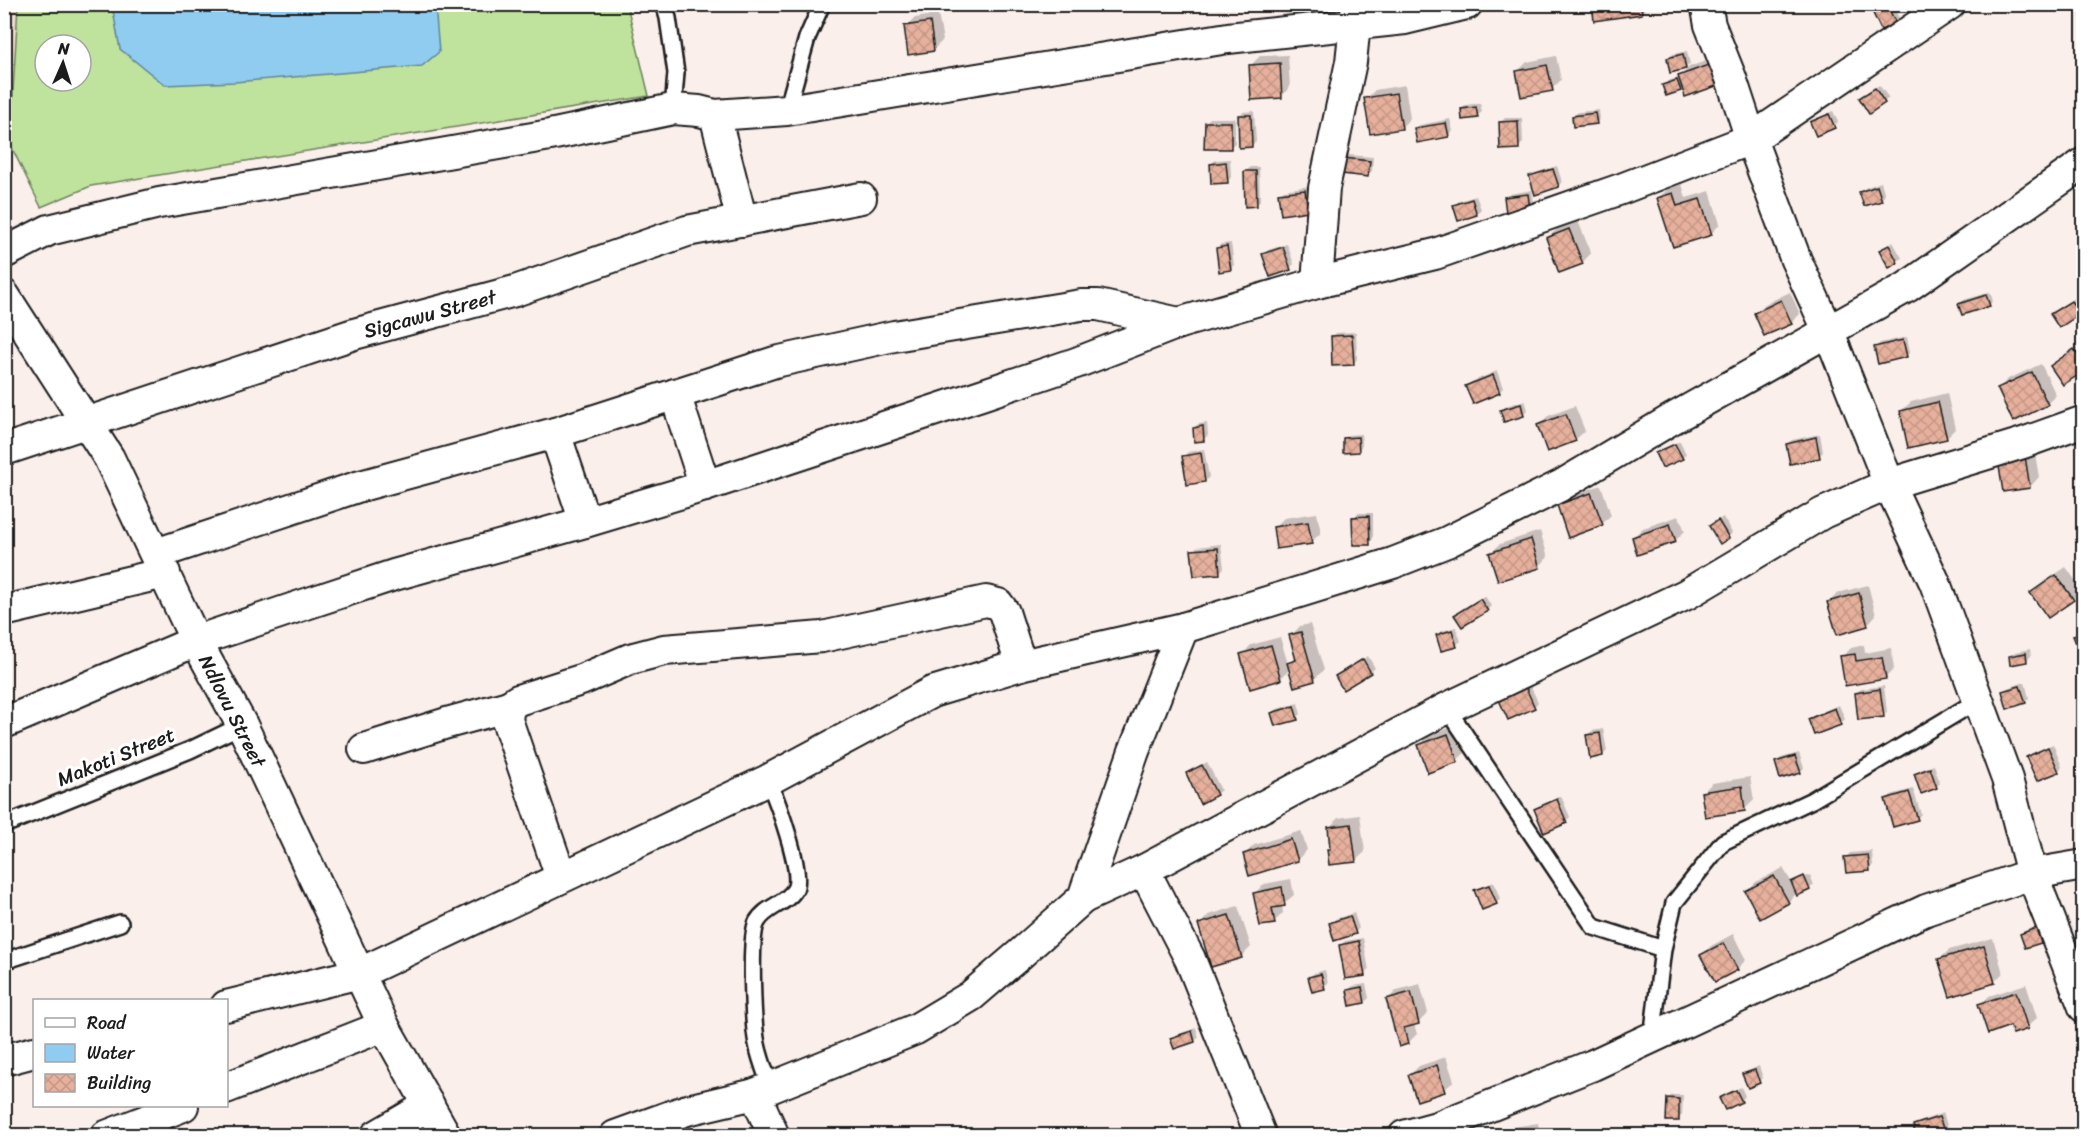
<svg xmlns="http://www.w3.org/2000/svg" width="2088" height="1140" font-family="Sriracha,sans-serif">
<style>
.built{fill:#f4dcd3}
.grass{fill:#bfe39c;stroke:#6e805c;stroke-width:1.5;fill-rule:evenodd}
.water{fill:#90ccf0;stroke:#62869b;stroke-width:1.5}
.shadow{fill:#0003}
.building{fill:url(#building-cross-hatch);stroke:#1c1c1c;stroke-width:1.5}
.lines{fill:none;stroke-linecap:round;stroke-linejoin:round}
.service-casing{stroke:#1c1c1c;stroke-width:20}
.minor-casing{stroke:#1c1c1c;stroke-width:34}
.service{stroke:#fff;stroke-width:15}
.minor{stroke:#fff;stroke-width:30}
.labels{text-anchor:middle;dominant-baseline:central;stroke-width:6;stroke-linejoin:round;paint-order:stroke}
.street-label{font-size:20px;fill:#1c1c1c;stroke:#fff}
</style>
<defs>
<pattern id="building-cross-hatch" width="8" height="8" patternUnits="userSpaceOnUse" patternTransform="scale(1.5)"><rect width="8" height="8" fill="#e6b09c"/><path d="M0 0l8 8M0 8l8-8" fill="none" stroke="#c59786"/></pattern>
</defs>
<rect width="100%" height="100%" fill="#faefeb"/>
<filter id="ink" filterUnits="userSpaceOnUse"><feTurbulence type="fractalNoise" baseFrequency=".0167" numOctaves="2"/><feDisplacementMap in="SourceGraphic" scale="12" xChannelSelector="R" yChannelSelector="G"/><feConvolveMatrix kernelMatrix="1 2 1 2 8 2 1 2 1" color-interpolation-filters="sRGB"/></filter>
<g filter="url(#ink)">
<polygon class="built" points="4,5 18,5 10,144 5,146"/>
<path class="grass" d="M18,5H627L649,96L91,186L41,207L10,144ZM45,45H81V81H45Z"/>
<polygon class="water" points="112,5 435,5 439,52 422,66 235,82 165,85 120,49"/>
<g class="shadow">
<polygon points="1593,4 1649,4 1642,12"/>
<polygon points="1879,4 1892,4 1899,18 1895,22 1872,10"/>
<polygon points="938,14 943,40 934,49 906,27 915,18"/>
<polygon points="1687,51 1690,64 1685,68 1669,58 1673,54"/>
<polygon points="1288,55 1290,87 1281,97 1251,65 1260,56"/>
<polygon points="1723,55 1681,90 1667,95 1664,85 1668,81 1680,77 1689,67"/>
<polygon points="4,56 12,80 4,88"/>
<polygon points="1556,56 1561,80 1552,89 1518,71 1527,62"/>
<polygon points="1405,85 1410,118 1401,128 1366,99 1375,90"/>
<polygon points="1879,85 1889,98 1870,112 1861,98"/>
<polygon points="1480,103 1482,112 1477,116 1462,109 1466,105"/>
<polygon points="1599,110 1600,119 1596,123 1573,117 1578,112"/>
<polygon points="1254,111 1256,142 1251,146 1239,116 1243,112"/>
<polygon points="1833,111 1838,122 1834,126 1812,123 1816,119"/>
<polygon points="1210,118 1235,118 1235,143 1230,147 1206,122"/>
<polygon points="1505,118 1522,118 1523,143 1519,147 1500,123"/>
<polygon points="1450,119 1453,131 1448,136 1415,129 1420,125"/>
<polygon points="1349,155 1373,157 1372,171 1367,175 1345,159"/>
<polygon points="1230,159 1231,177 1227,182 1211,164 1215,160"/>
<polygon points="1557,166 1562,182 1558,186 1531,177 1535,173"/>
<polygon points="1250,167 1259,167 1260,201 1256,205 1246,172"/>
<polygon points="1881,182 1885,195 1881,200 1861,192 1865,188"/>
<polygon points="1682,184 1686,198 1710,191 1720,224 1711,234 1658,198 1668,189"/>
<polygon points="1309,186 1308,209 1280,194 1284,190"/>
<polygon points="1532,190 1534,203 1529,208 1506,198 1510,194"/>
<polygon points="1476,196 1481,209 1476,214 1455,205 1459,201"/>
<polygon points="1578,221 1591,253 1582,263 1547,239 1557,229"/>
<polygon points="1893,242 1902,258 1889,266 1881,250"/>
<polygon points="1231,243 1234,265 1230,269 1217,249 1221,244"/>
<polygon points="1287,244 1294,264 1290,268 1264,255 1268,250"/>
<polygon points="1790,292 1800,314 1791,323 1755,313 1765,304"/>
<polygon points="1990,292 1993,301 1989,305 1960,304 1964,300"/>
<polygon points="2076,297 2083,309 2079,313 2052,314"/>
<polygon points="1356,332 1357,359 1353,364 1332,337 1336,333"/>
<polygon points="1907,337 1910,352 1906,356 1876,347 1880,343"/>
<polygon points="2079,346 2084,353 2084,369 2056,362"/>
<polygon points="2041,364 2056,395 2047,404 1999,388 2008,379"/>
<polygon points="1497,371 1503,388 1499,392 1467,386 1471,382"/>
<polygon points="1947,393 1955,429 1946,438 1901,411 1911,402"/>
<polygon points="1525,400 1528,410 1523,414 1502,410 1506,406"/>
<polygon points="1575,406 1585,431 1575,440 1538,425 1548,416"/>
<polygon points="1207,423 1208,435 1204,439 1194,428 1198,424"/>
<polygon points="1361,434 1362,446 1358,450 1344,439 1348,435"/>
<polygon points="1820,434 1823,452 1819,456 1787,444 1792,440"/>
<polygon points="1680,441 1686,454 1682,458 1657,453 1661,449"/>
<polygon points="2034,448 2039,477 2030,487 1999,461"/>
<polygon points="1204,449 1209,477 1205,481 1184,456 1188,452"/>
<polygon points="1601,485 1611,515 1602,524 1559,506 1568,497"/>
<polygon points="1317,513 1321,533 1311,542 1274,528 1284,518"/>
<polygon points="1358,513 1373,513 1373,539 1369,543 1354,517"/>
<polygon points="1679,516 1685,531 1676,540 1638,553 1633,537 1643,528"/>
<polygon points="1723,517 1732,533 1728,537 1715,522"/>
<polygon points="1540,531 1548,557 1539,567 1491,553 1500,544"/>
<polygon points="1221,544 1224,568 1220,572 1193,551 1197,547"/>
<polygon points="2066,567 2082,590 2073,599 2031,593 2041,584"/>
<polygon points="1868,585 1876,615 1867,625 1829,602 1838,593"/>
<polygon points="1485,596 1491,606 1487,610 1456,615"/>
<polygon points="1310,624 1324,670 1314,679 1290,669 1280,679 1242,655 1251,645 1280,637 1288,664 1297,656 1291,636 1300,626"/>
<polygon points="1456,627 1461,641 1456,645 1438,635 1442,631"/>
<polygon points="1864,645 1865,653 1891,648 1894,669 1885,678 1842,657 1851,648"/>
<polygon points="2030,649 2031,656 2027,660 2010,656 2015,652"/>
<polygon points="1368,656 1375,668 1370,672 1337,676"/>
<polygon points="2025,682 2029,698 2025,702 2003,692 2007,688"/>
<polygon points="1530,685 1538,702 1534,707 1501,701 1505,696"/>
<polygon points="1884,686 1887,712 1883,716 1856,693 1861,689"/>
<polygon points="1298,703 1301,714 1297,718 1273,713 1277,709"/>
<polygon points="1839,705 1845,719 1841,723 1815,733 1809,719 1814,715"/>
<polygon points="1457,725 1467,751 1457,760 1420,745 1429,736"/>
<polygon points="1603,729 1607,751 1603,755 1587,735 1592,731"/>
<polygon points="2053,744 2062,767 2058,771 2028,757 2032,753"/>
<polygon points="1799,753 1804,768 1800,772 1777,762 1781,758"/>
<polygon points="1207,762 1221,790 1216,794 1188,773"/>
<polygon points="1934,765 1940,783 1936,787 1916,774 1920,770"/>
<polygon points="1750,777 1754,800 1745,809 1702,793 1712,783"/>
<polygon points="1913,789 1921,814 1917,818 1887,800 1891,795"/>
<polygon points="1561,796 1570,817 1566,821 1536,810 1540,806"/>
<polygon points="1360,815 1365,852 1355,861 1329,849 1331,847 1329,828 1338,818"/>
<polygon points="1301,831 1307,850 1297,860 1244,855 1254,845"/>
<polygon points="1872,851 1873,865 1869,869 1846,858 1850,853"/>
<polygon points="1783,868 1792,883 1796,879 1796,881 1810,875 1814,885 1809,889 1797,893 1788,902 1747,892 1756,882"/>
<polygon points="1291,879 1294,895 1282,905 1283,913 1274,922 1255,893 1264,884"/>
<polygon points="1494,882 1500,899 1496,903 1476,891 1480,887"/>
<polygon points="1238,906 1251,947 1242,956 1212,965 1200,924 1209,915"/>
<polygon points="1354,913 1359,928 1355,933 1331,924 1335,919"/>
<polygon points="2040,925 2045,938 2040,942 2022,934 2026,930"/>
<polygon points="1733,934 1746,960 1737,969 1702,955 1711,946"/>
<polygon points="1363,938 1369,970 1365,974 1346,978 1341,945 1345,941"/>
<polygon points="1993,938 2003,973 1994,982 1940,959 1949,950"/>
<polygon points="1325,970 1328,983 1324,987 1310,977 1314,973"/>
<polygon points="1366,984 1369,998 1365,1002 1348,990 1353,986"/>
<polygon points="1420,984 1428,1013 1419,1022 1414,1024 1417,1034 1408,1043 1387,1000 1397,990"/>
<polygon points="2026,984 2037,1018 2027,1027 2011,1024 1980,1005 1989,996"/>
<polygon points="1196,1028 1199,1037 1195,1041 1172,1039 1176,1035"/>
<polygon points="1446,1057 1454,1081 1444,1090 1410,1075 1419,1066"/>
<polygon points="1759,1066 1763,1078 1759,1082 1744,1075 1748,1071"/>
<polygon points="1741,1087 1745,1096 1741,1101 1721,1098 1725,1094"/>
<polygon points="1672,1095 1683,1095 1682,1115 1678,1119 1668,1099"/>
<polygon points="1943,1113 1949,1131 1945,1136 1915,1126 1919,1122"/>
<polygon points="1538,1123 1540,1136 1500,1136 1507,1128"/>
<polygon points="1236,1127 1238,1136 1209,1136 1213,1132"/>
</g>
<g class="building">
<polygon points="1592,4 1641,4 1642,14 1594,21"/>
<polygon points="1881,4 1886,4 1896,23 1881,30 1871,9"/>
<polygon points="930,22 934,51 908,55 904,26"/>
<polygon points="1683,54 1686,69 1670,73 1667,58"/>
<polygon points="1280,63 1282,98 1251,100 1249,65"/>
<polygon points="1714,63 1722,84 1685,97 1678,76"/>
<polygon points="1547,65 1553,91 1521,97 1516,71"/>
<polygon points="1677,80 1681,91 1666,96 1662,85"/>
<polygon points="1875,88 1885,103 1869,114 1859,98"/>
<polygon points="1396,93 1402,129 1370,134 1364,98"/>
<polygon points="1476,107 1478,118 1462,120 1461,109"/>
<polygon points="1595,113 1597,124 1573,127 1572,116"/>
<polygon points="1829,114 1835,128 1816,136 1810,122"/>
<polygon points="1238,115 1251,115 1252,147 1239,148"/>
<polygon points="1518,121 1519,149 1500,150 1499,122"/>
<polygon points="1205,122 1231,122 1231,149 1204,149"/>
<polygon points="1446,123 1449,137 1417,143 1414,128"/>
<polygon points="1343,158 1370,161 1368,177 1342,174"/>
<polygon points="1226,162 1228,183 1211,184 1210,164"/>
<polygon points="1553,169 1559,187 1535,195 1529,176"/>
<polygon points="1244,171 1256,171 1257,206 1245,207"/>
<polygon points="1877,186 1882,201 1864,206 1859,192"/>
<polygon points="1305,190 1308,211 1281,215 1278,193"/>
<polygon points="1673,193 1677,206 1700,199 1712,235 1673,247 1657,198"/>
<polygon points="1528,194 1530,209 1506,213 1504,197"/>
<polygon points="1472,199 1477,215 1458,221 1453,205"/>
<polygon points="1569,229 1583,264 1559,273 1546,238"/>
<polygon points="1889,245 1898,263 1889,268 1879,250"/>
<polygon points="1227,246 1231,270 1219,272 1216,248"/>
<polygon points="1283,247 1291,270 1270,277 1262,254"/>
<polygon points="1986,295 1990,306 1962,315 1958,304"/>
<polygon points="1781,300 1792,324 1764,336 1754,313"/>
<polygon points="2071,301 2080,314 2059,328 2050,314"/>
<polygon points="1352,335 1354,365 1332,366 1331,336"/>
<polygon points="1903,340 1907,357 1878,364 1874,347"/>
<polygon points="2074,349 2084,363 2084,371 2063,385 2050,366"/>
<polygon points="2032,372 2048,405 2013,422 1997,388"/>
<polygon points="1493,375 1500,393 1473,404 1465,386"/>
<polygon points="1938,402 1947,439 1908,448 1900,411"/>
<polygon points="1521,404 1524,416 1504,422 1500,410"/>
<polygon points="1566,414 1576,441 1547,452 1537,425"/>
<polygon points="1203,426 1204,441 1194,442 1193,428"/>
<polygon points="1358,437 1359,452 1343,453 1343,438"/>
<polygon points="1816,437 1820,458 1790,464 1786,444"/>
<polygon points="1675,444 1683,459 1662,468 1655,453"/>
<polygon points="1201,453 1205,482 1187,485 1182,456"/>
<polygon points="2025,456 2030,488 2003,492 1998,460"/>
<polygon points="1591,493 1603,525 1568,538 1557,505"/>
<polygon points="1369,516 1370,545 1353,545 1352,517"/>
<polygon points="1718,520 1729,538 1720,544 1709,526"/>
<polygon points="1308,522 1312,544 1276,549 1273,527"/>
<polygon points="1670,524 1676,542 1637,555 1632,537"/>
<polygon points="1531,539 1540,568 1498,581 1489,553"/>
<polygon points="1218,548 1220,574 1194,576 1191,550"/>
<polygon points="2056,575 2074,600 2048,618 2030,593"/>
<polygon points="1859,593 1868,626 1837,635 1827,602"/>
<polygon points="1480,599 1488,611 1462,627 1454,615"/>
<polygon points="1452,630 1457,647 1441,651 1436,635"/>
<polygon points="1301,632 1315,681 1294,687 1287,663 1296,660 1289,635"/>
<polygon points="2084,632 2084,648 2079,650 2073,636"/>
<polygon points="1271,645 1281,680 1250,689 1240,654"/>
<polygon points="2026,653 2027,662 2010,665 2009,656"/>
<polygon points="1855,654 1856,661 1882,657 1886,679 1845,686 1840,656"/>
<polygon points="1363,659 1371,673 1343,690 1335,676"/>
<polygon points="2020,686 2026,703 2007,709 2002,691"/>
<polygon points="1526,688 1535,708 1508,720 1499,700"/>
<polygon points="1880,689 1884,717 1858,720 1855,693"/>
<polygon points="1294,706 1298,720 1275,726 1271,713"/>
<polygon points="1835,708 1841,725 1814,735 1808,719"/>
<polygon points="1600,733 1603,756 1590,759 1586,735"/>
<polygon points="1448,734 1458,762 1428,773 1418,745"/>
<polygon points="2048,747 2059,772 2037,781 2026,757"/>
<polygon points="1795,756 1801,773 1780,779 1775,762"/>
<polygon points="1202,765 1217,795 1200,804 1186,773"/>
<polygon points="1930,768 1937,788 1921,794 1914,774"/>
<polygon points="1742,786 1745,811 1705,817 1701,792"/>
<polygon points="1909,792 1918,820 1893,827 1885,799"/>
<polygon points="1557,799 1567,823 1544,833 1534,809"/>
<polygon points="1351,824 1356,862 1329,865 1327,849 1330,849 1328,827"/>
<polygon points="1291,839 1298,861 1249,876 1243,854"/>
<polygon points="1868,855 1870,871 1846,873 1844,857"/>
<polygon points="1774,876 1789,903 1760,919 1745,891"/>
<polygon points="1804,876 1810,890 1797,896 1791,882"/>
<polygon points="1489,885 1497,904 1482,910 1474,890"/>
<polygon points="1282,887 1285,906 1272,908 1275,924 1260,926 1253,893"/>
<polygon points="1229,915 1242,958 1211,967 1198,924"/>
<polygon points="1350,916 1356,934 1334,941 1329,923"/>
<polygon points="2036,928 2041,943 2025,948 2020,934"/>
<polygon points="1359,941 1365,976 1345,979 1339,945"/>
<polygon points="1723,943 1738,970 1715,982 1700,955"/>
<polygon points="1984,946 1995,983 1950,997 1938,959"/>
<polygon points="1321,974 1325,989 1312,992 1308,977"/>
<polygon points="1362,987 1365,1003 1350,1006 1347,990"/>
<polygon points="1411,992 1419,1024 1404,1028 1408,1044 1399,1047 1386,999"/>
<polygon points="2016,992 2028,1029 2013,1034 2010,1026 1988,1034 1978,1004"/>
<polygon points="1192,1031 1195,1042 1174,1049 1170,1038"/>
<polygon points="1437,1065 1445,1092 1417,1101 1408,1075"/>
<polygon points="1755,1070 1760,1083 1748,1088 1742,1074"/>
<polygon points="1736,1090 1742,1102 1725,1110 1719,1098"/>
<polygon points="1667,1098 1679,1099 1679,1121 1666,1121"/>
<polygon points="1939,1117 1946,1136 1916,1136 1913,1125"/>
</g>
<g class="lines">
<defs>
<g id="service">
<polyline points="664,4 668,18 676,73 673,109"/>
<polyline points="787,110 807,38 822,4"/>
<polyline points="1447,708 1594,927 1663,949 1652,1038"/>
<path d="M768,780C776,798 804,872 795,889C787,904 766,906 757,922C749,937 753,1025 757,1044C760,1059 766,1074 771,1088"/>
<polyline points="4,825 190,750 242,725"/>
<polyline points="1663,949 1674,903 1723,842 1812,800 1977,701"/>
<polyline points="4,961 120,923"/>
</g>
<g id="minor">
<polyline points="1706,4 1710,25 1731,78 1751,139 1796,260 1828,330 1889,484 1935,583 2007,779 2032,874 2084,1007"/>
<polyline points="715,115 742,221"/>
<polyline points="4,253 49,230 159,203 550,135 673,109 699,111 715,115 787,110 1228,38 1405,19 1467,4"/>
<polyline points="1317,283 1324,188 1351,62 1357,5"/>
<polyline points="4,295 109,458 196,641 242,725 384,1026 446,1136"/>
<polyline points="675,394 705,486"/>
<polyline points="555,433 585,522"/>
<polyline points="4,450 354,334 515,291 687,231 861,198"/>
<polyline points="156,554 357,487 555,433 775,362 894,336 1081,305 1098,305 1179,323"/>
<polyline points="4,611 165,573"/>
<polyline points="4,723 196,641 303,605 394,575 585,522 705,486 984,394 1076,363 1179,323 1317,283 1435,254 1621,189 1751,139 1950,4"/>
<polyline points="364,749 447,723 509,706"/>
<polyline points="1144,870 1190,959 1261,1136"/>
<polyline points="561,877 507,720 509,706 518,700 581,680 630,659 664,650 822,637 986,601 998,604 1004,612 1021,665"/>
<polyline points="1083,898 1144,870 1447,708 1687,594 1823,513 1889,484 2023,443 2084,421"/>
<polyline points="226,1006 360,973 768,780 932,692 1021,665 1183,628 1393,563 1447,542 1560,486 1672,419 1907,287 2084,163"/>
<polyline points="4,1060 34,1052"/>
<polyline points="226,1088 384,1026"/>
<polyline points="755,1094 774,1136"/>
<polyline points="106,1136 183,1106"/>
<polyline points="376,1136 429,1105"/>
<polyline points="615,1136 687,1110 755,1094 916,1029 971,996 1019,955 1083,898 1134,751 1183,628"/>
<polyline points="1404,1136 1437,1127 1593,1065 1926,910 2032,874 2084,865"/>
</g>
</defs>
<use href="#service" class="service-casing"/>
<use href="#minor" class="minor-casing"/>
<use href="#service" class="service"/>
<use href="#minor" class="minor"/>
</g>
</g>
<g class="labels">
<g class="street-label">
<text transform="translate(430 314) rotate(-15)">Sigcawu Street</text>
<text transform="translate(232 711) rotate(63)">Ndlovu Street</text>
<text transform="translate(116 757) rotate(-22)">Makoti Street</text>
</g>
</g>
<rect width="2088" height="1140" fill="none" stroke="#fff" stroke-width="24"/>
<rect x="12" y="12" width="2064" height="1116" fill="none" stroke="#1c1c1c" stroke-width="2" filter="url(#ink)"/>
<rect x="33" y="999" width="195" height="108" fill="#ffffff" stroke="#a4a4a4" stroke-width="1.5"/>
<rect x="45" y="1018" width="30" height="9" fill="#ffffff" stroke="#a4a4a4" stroke-width="1.5"/>
<text x="87" y="1029" font-size="18" fill="#1c1c1c">Road</text>
<rect x="45" y="1044" width="30" height="18" fill="#90ccf0" stroke="#a4a4a4" stroke-width="1.5"/>
<text x="87" y="1059" font-size="18" fill="#1c1c1c">Water</text>
<rect x="45" y="1074" width="30" height="18" fill="url(#building-cross-hatch)" stroke="#a4a4a4" stroke-width="1.5"/>
<text x="87" y="1089" font-size="18" fill="#1c1c1c">Building</text>
<g transform="translate(63 63) rotate(3)"><circle r="28" fill="#ffffff" stroke="#a4a4a4" stroke-width="1.5"/>
<path d="M0-4.5L10 22L0 15L-10 22Z" fill="#1c1c1c"/>
<text y="-9" font-size="16" font-weight="bold" text-anchor="middle" fill="#1c1c1c">N</text>
</g>
</svg>
